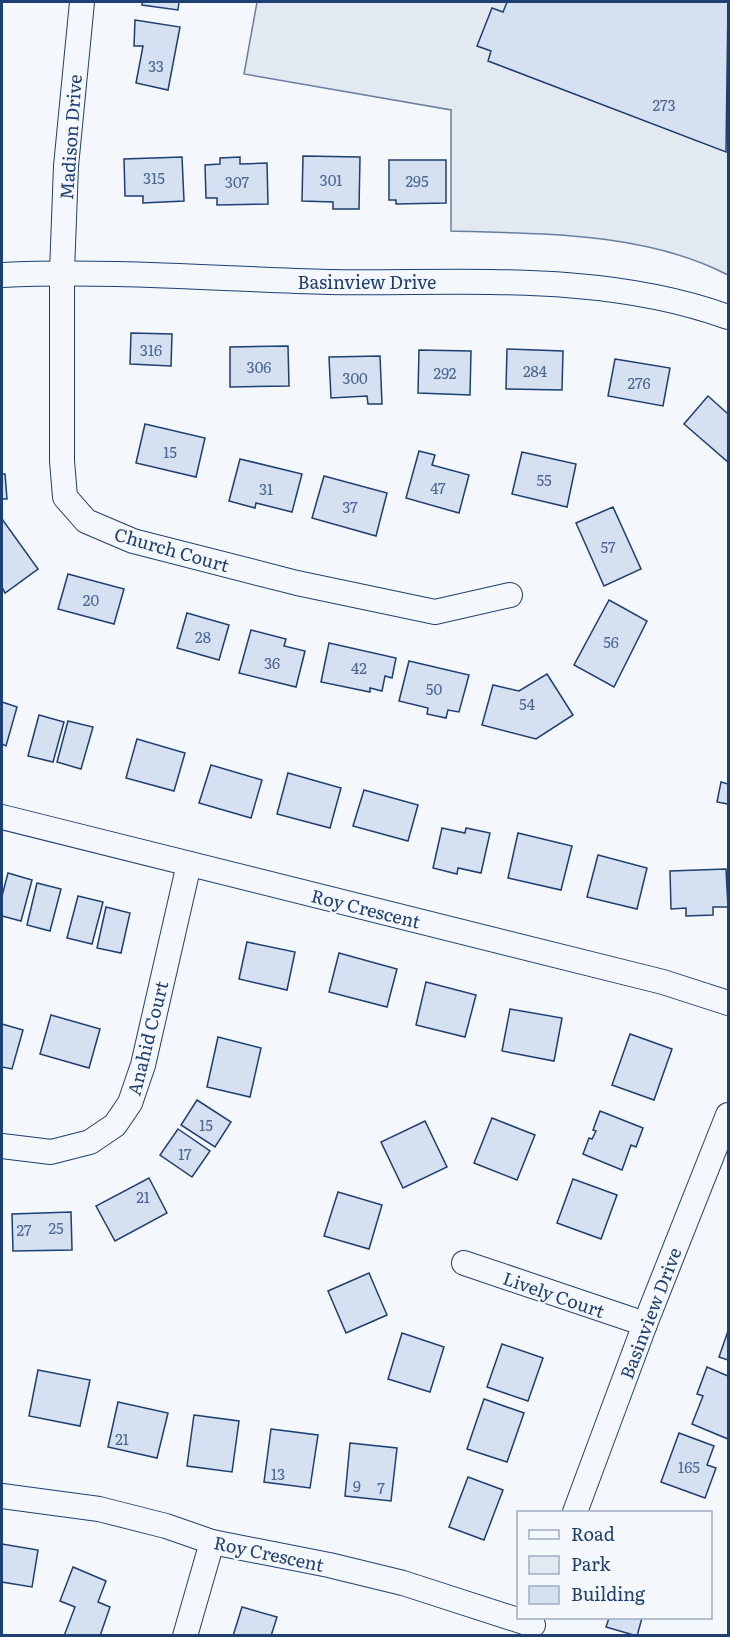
<svg xmlns="http://www.w3.org/2000/svg" width="730" height="1637" font-family="Literata,serif">
<style>
.green{fill:#e3e9f0;stroke:#687fa3;stroke-width:1.5}
.building{fill:#d5e0f0;stroke:#1d3f73;stroke-width:1.5}
.lines{fill:none;stroke-linecap:round;stroke-linejoin:round}
.minor-casing{stroke:#1d3f73;stroke-width:26}
.minor{stroke:#f4f7fb;stroke-width:24}
.labels{text-anchor:middle;dominant-baseline:central;stroke-width:4.5;stroke-linejoin:round;paint-order:stroke}
.number-label{font-size:15px;fill:#4b6792}
.street-label{font-size:18px;fill:#1d3f73;stroke:#f4f7fb}
</style>
<rect width="100%" height="100%" fill="#f4f7fb"/>
<path class="green" d="M257,2H728V275C645,232 543,234 451,231V110L244,74Z"/>
<g class="building">
<polygon points="142,2 179,2 178,10 142,5"/>
<polygon points="507,2 728,2 726,152 488,61 491,51 477,46 492,8 503,12"/>
<polygon points="135,20 180,27 168,90 136,83 143,46 134,46"/>
<polygon points="303,156 360,157 359,209 333,209 333,202 302,201"/>
<polygon points="182,157 184,201 143,203 143,196 125,196 124,159"/>
<polygon points="240,157 240,164 267,163 268,204 217,205 217,198 206,198 205,165 220,164 220,158"/>
<polygon points="389,160 446,160 446,203 396,204 396,200 389,200"/>
<polygon points="131,333 172,334 171,366 130,364"/>
<polygon points="288,346 289,386 230,387 230,347"/>
<polygon points="507,349 563,351 562,390 506,389"/>
<polygon points="419,350 471,351 470,395 418,393"/>
<polygon points="380,356 382,404 368,404 367,396 331,398 329,357"/>
<polygon points="615,359 670,368 663,406 608,396"/>
<polygon points="708,396 728,414 728,462 684,424"/>
<polygon points="145,424 205,438 196,477 136,463"/>
<polygon points="419,451 435,455 432,465 469,475 459,513 406,498"/>
<polygon points="522,452 576,464 567,507 512,494"/>
<polygon points="240,459 302,474 292,512 256,503 255,508 229,501"/>
<polygon points="2,474 5,474 7,499 2,499"/>
<polygon points="324,476 387,493 376,536 312,518"/>
<polygon points="613,507 641,569 604,586 576,523"/>
<polygon points="2,519 38,569 5,593 2,587"/>
<polygon points="68,574 124,589 114,624 58,609"/>
<polygon points="609,600 647,621 614,687 574,665"/>
<polygon points="187,613 229,625 219,660 177,648"/>
<polygon points="251,630 286,639 284,646 305,651 296,687 239,673"/>
<polygon points="329,643 396,658 392,678 385,676 382,691 370,688 370,692 321,682"/>
<polygon points="409,661 469,675 459,712 448,710 446,718 427,714 428,708 399,701"/>
<polygon points="547,674 573,715 536,739 482,725 493,685 519,691"/>
<polygon points="2,702 17,707 6,746 2,744"/>
<polygon points="39,715 64,722 53,762 28,756"/>
<polygon points="68,721 93,727 81,769 57,762"/>
<polygon points="137,739 185,753 174,791 126,778"/>
<polygon points="211,765 262,780 251,818 199,803"/>
<polygon points="288,773 341,788 330,828 277,814"/>
<polygon points="721,782 728,784 728,804 717,802"/>
<polygon points="364,790 418,805 408,841 353,826"/>
<polygon points="442,828 465,833 466,828 490,833 481,873 458,868 457,874 433,868"/>
<polygon points="518,833 572,846 561,890 508,878"/>
<polygon points="598,855 647,868 637,909 587,897"/>
<polygon points="726,869 728,907 713,907 713,915 686,916 686,908 671,909 670,871"/>
<polygon points="8,873 32,880 21,921 2,916 2,896"/>
<polygon points="37,883 61,889 50,931 27,925"/>
<polygon points="78,896 103,902 92,944 67,938"/>
<polygon points="106,907 130,913 121,953 97,948"/>
<polygon points="247,942 295,952 287,990 239,979"/>
<polygon points="339,953 397,969 387,1007 329,992"/>
<polygon points="426,982 476,995 465,1037 416,1025"/>
<polygon points="510,1009 562,1018 554,1061 502,1051"/>
<polygon points="51,1015 100,1029 89,1068 40,1054"/>
<polygon points="2,1024 23,1030 12,1069 2,1067"/>
<polygon points="630,1034 672,1049 654,1100 612,1085"/>
<polygon points="218,1037 261,1048 250,1097 207,1087"/>
<polygon points="197,1100 231,1122 215,1147 181,1125"/>
<polygon points="600,1111 643,1128 636,1147 631,1145 622,1170 583,1154 589,1138 592,1139 596,1131 593,1130"/>
<polygon points="492,1118 535,1135 517,1180 474,1163"/>
<polygon points="425,1121 447,1167 403,1188 381,1142"/>
<polygon points="178,1129 210,1151 192,1177 160,1155"/>
<polygon points="149,1178 167,1213 115,1241 96,1206"/>
<polygon points="573,1179 617,1195 601,1239 557,1223"/>
<polygon points="338,1192 382,1205 369,1249 324,1236"/>
<polygon points="71,1212 72,1250 13,1251 12,1214"/>
<polygon points="369,1273 387,1315 346,1333 328,1291"/>
<polygon points="728,1331 728,1360 719,1357"/>
<polygon points="402,1333 444,1347 430,1392 388,1379"/>
<polygon points="502,1344 543,1358 528,1401 487,1387"/>
<polygon points="707,1367 728,1376 728,1439 692,1424 703,1396 697,1394"/>
<polygon points="38,1370 90,1380 80,1426 29,1416"/>
<polygon points="484,1399 524,1413 507,1462 467,1449"/>
<polygon points="118,1402 168,1413 157,1458 108,1447"/>
<polygon points="194,1415 239,1421 232,1472 187,1466"/>
<polygon points="271,1429 318,1435 310,1488 264,1482"/>
<polygon points="679,1433 714,1446 707,1465 716,1468 705,1498 661,1482"/>
<polygon points="350,1443 397,1448 391,1501 345,1496"/>
<polygon points="468,1477 503,1490 484,1540 449,1527"/>
<polygon points="2,1544 38,1550 32,1587 2,1582"/>
<polygon points="73,1567 106,1581 98,1602 110,1607 100,1636 64,1636 75,1607 60,1601"/>
<polygon points="242,1607 277,1617 271,1636 233,1636"/>
<polygon points="609,1618 642,1618 637,1636 606,1627"/>
</g>
<g class="lines">
<defs>
<g id="minor">
<polyline points="82,2 66,166 62,272 62,461 65,497 86,521 133,541 297,583 435,612 510,595"/>
<path d="M2,275C110,270 220,279 328,282C461,284 602,271 728,317"/>
<polyline points="2,817 663,982 728,1003"/>
<polyline points="2,1146 51,1152 90,1142 115,1125 130,1103 143,1065 189,864"/>
<polyline points="464,1263 645,1324"/>
<polyline points="2,1496 99,1509 166,1526 212,1542 329,1565 403,1583 533,1625"/>
<polyline points="575,1512 645,1324 728,1115"/>
<polyline points="185,1636 212,1542"/>
</g>
</defs>
<use href="#minor" class="minor-casing"/>
<use href="#minor" class="minor"/>
</g>
<g class="labels">
<g class="number-label">
<text x="156" y="65">33</text>
<text x="664" y="104">273</text>
<text x="154" y="177">315</text>
<text x="331" y="179">301</text>
<text x="417" y="180">295</text>
<text x="237" y="181">307</text>
<text x="151" y="349">316</text>
<text x="259" y="366">306</text>
<text x="535" y="370">284</text>
<text x="445" y="372">292</text>
<text x="355" y="377">300</text>
<text x="639" y="382">276</text>
<text x="170" y="451">15</text>
<text x="544" y="479">55</text>
<text x="438" y="487">47</text>
<text x="266" y="488">31</text>
<text x="350" y="506">37</text>
<text x="608" y="546">57</text>
<text x="91" y="599">20</text>
<text x="203" y="636">28</text>
<text x="611" y="641">56</text>
<text x="272" y="662">36</text>
<text x="359" y="667">42</text>
<text x="434" y="688">50</text>
<text x="527" y="703">54</text>
<text x="206" y="1124">15</text>
<text x="185" y="1153">17</text>
<text x="143" y="1196">21</text>
<text x="56" y="1227">25</text>
<text x="24" y="1229">27</text>
<text x="122" y="1438">21</text>
<text x="689" y="1466">165</text>
<text x="278" y="1473">13</text>
<text x="357" y="1485">9</text>
<text x="381" y="1487">7</text>
</g>
<g class="street-label">
<text transform="translate(70 137) rotate(-86)">Madison Drive</text>
<text x="367" y="281">Basinview Drive</text>
<text transform="translate(172 549) rotate(16)">Church Court</text>
<text transform="translate(366 908) rotate(14)">Roy Crescent</text>
<text transform="translate(147 1038) rotate(-76)">Anahid Court</text>
<text transform="translate(554 1294) rotate(19)">Lively Court</text>
<text transform="translate(650 1313) rotate(-69)">Basinview Drive</text>
<text transform="translate(269 1553) rotate(12)">Roy Crescent</text>
</g>
</g>
<rect width="730" height="1637" fill="none" stroke="#1d3f73" stroke-width="6"/>
<rect x="517" y="1511" width="195" height="108" fill="#f4f7fb" stroke="#9eadc5" stroke-width="1.5"/>
<rect x="529" y="1530" width="30" height="9" fill="#f4f7fb" stroke="#9eadc5" stroke-width="1.5"/>
<text x="571" y="1541" font-size="18" fill="#1d3f73">Road</text>
<rect x="529" y="1556" width="30" height="18" fill="#e3e9f0" stroke="#9eadc5" stroke-width="1.5"/>
<text x="571" y="1571" font-size="18" fill="#1d3f73">Park</text>
<rect x="529" y="1586" width="30" height="18" fill="#d5e0f0" stroke="#9eadc5" stroke-width="1.5"/>
<text x="571" y="1601" font-size="18" fill="#1d3f73">Building</text>
</svg>
